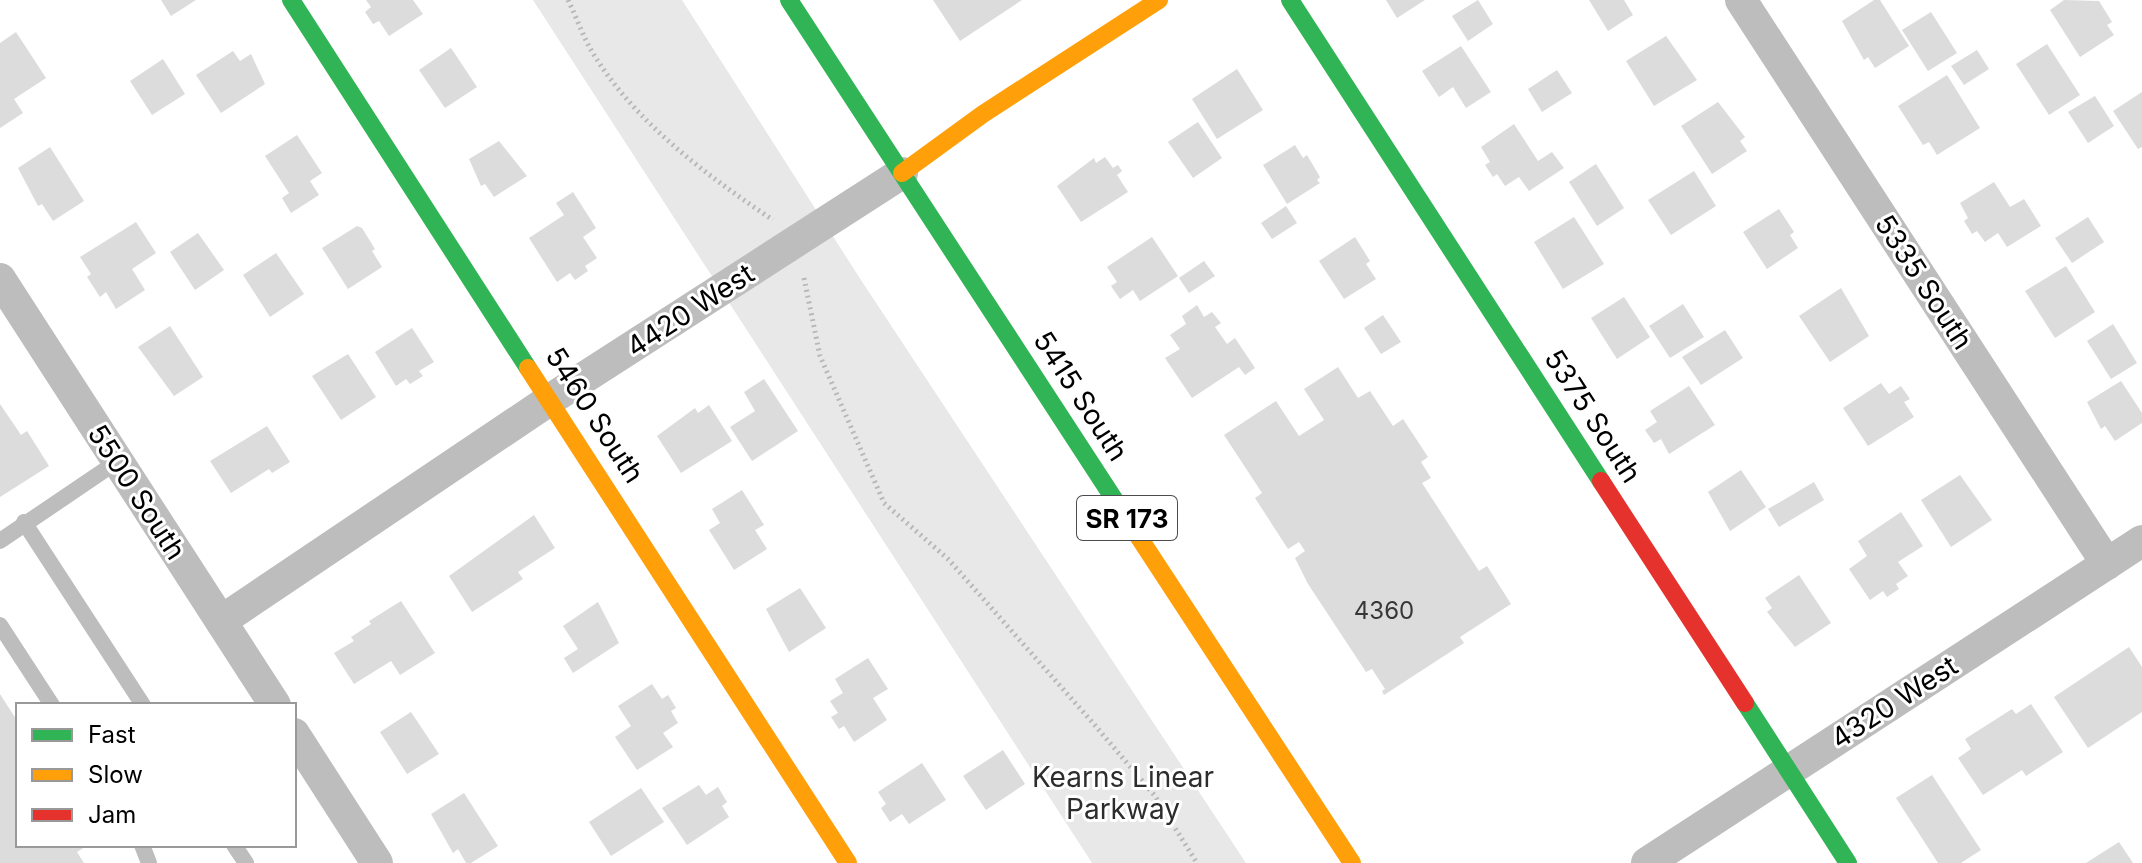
<svg xmlns="http://www.w3.org/2000/svg" width="2142" height="863" font-family="Inter,sans-serif">
<style>
.green{fill:#e8e8e8}
.building{fill:#dcdcdc}
.lines{fill:none;stroke-linecap:round;stroke-linejoin:round}
.path{stroke:#b8b8b8;stroke-width:5;stroke-dasharray:2 4;stroke-linecap:butt}
.lane{stroke:#bdbdbd;stroke-width:16}
.street{stroke:#bdbdbd;stroke-width:32}
.fast{stroke:#30b455;stroke-width:18}
.slow{stroke:#ff9f0a;stroke-width:18}
.jam{stroke:#e5322d;stroke-width:18}
.labels{text-anchor:middle;dominant-baseline:central;stroke-width:6;stroke-linejoin:round;paint-order:stroke}
.number-label{font-size:24px;fill:#373737}
.shield{fill:#fff;stroke:#4c4c4c;stroke-width:2}
.shield-label{font-size:26px;font-weight:bold;fill:#000}
.street-label{font-size:28px;fill:#000;stroke:#fff}
.park-label{font-size:28px;fill:#2d2d2d;stroke:#fff}
</style>
<rect width="100%" height="100%" fill="#fff"/>
<polygon class="green" points="533,0 682,0 859,277 1246,863 1092,863"/>
<g class="building">
<polygon points="161,0 196,0 171,16"/>
<polygon points="366,0 413,0 423,14 389,36 379,21 373,24 365,12 371,7"/>
<polygon points="933,0 1022,0 960,41"/>
<polygon points="1386,0 1425,0 1397,18"/>
<polygon points="1478,0 1493,24 1468,41 1452,16"/>
<polygon points="1589,0 1624,0 1633,15 1608,31"/>
<polygon points="1874,0 1880,0 1909,46 1875,68 1868,57 1864,60 1842,21"/>
<polygon points="2064,0 2099,1 2112,22 2107,25 2114,35 2080,57 2050,10"/>
<polygon points="1931,12 1957,53 1928,71 1902,30"/>
<polygon points="16,32 46,78 14,99 23,113 0,128 0,43"/>
<polygon points="1666,36 1697,80 1654,106 1626,61"/>
<polygon points="2047,44 2080,95 2049,115 2016,64"/>
<polygon points="1461,46 1491,92 1466,108 1453,87 1439,97 1422,71"/>
<polygon points="451,48 477,87 445,108 419,70"/>
<polygon points="1977,50 1989,69 1964,85 1951,66"/>
<polygon points="233,51 240,61 251,54 265,84 221,113 196,75"/>
<polygon points="163,59 185,94 152,115 130,81"/>
<polygon points="1237,69 1263,110 1217,139 1192,99"/>
<polygon points="1557,70 1572,93 1542,112 1528,89"/>
<polygon points="1947,75 1980,128 1937,155 1929,142 1923,145 1898,106"/>
<polygon points="2142,92 2142,147 2138,149 2113,111"/>
<polygon points="2095,96 2114,126 2088,143 2068,112"/>
<polygon points="1718,102 1745,137 1740,141 1747,151 1712,174 1681,126"/>
<polygon points="1198,122 1222,158 1193,178 1168,142"/>
<polygon points="1514,124 1538,161 1552,152 1564,168 1529,191 1519,177 1505,186 1497,174 1493,177 1485,165 1490,162 1481,147"/>
<polygon points="297,135 322,173 310,181 319,195 291,213 282,198 289,193 265,156"/>
<polygon points="499,141 527,176 494,197 485,184 481,186 469,159"/>
<polygon points="1295,145 1303,158 1307,155 1320,177 1317,180 1320,183 1287,204 1263,165"/>
<polygon points="50,147 84,201 53,221 42,204 38,206 18,168"/>
<polygon points="1105,157 1113,168 1118,165 1122,171 1117,175 1128,192 1081,222 1057,186 1094,158 1096,163"/>
<polygon points="1596,164 1624,208 1597,226 1569,182"/>
<polygon points="1694,171 1716,206 1671,235 1648,200"/>
<polygon points="1994,182 2010,207 2024,199 2041,226 2007,247 1998,233 1985,242 1977,231 1972,234 1964,221 1968,218 1960,203"/>
<polygon points="573,192 596,228 583,237 597,258 585,266 588,271 575,280 570,273 557,282 529,238 564,215 556,203"/>
<polygon points="1286,206 1297,223 1272,239 1261,223"/>
<polygon points="1779,209 1794,232 1790,235 1798,248 1767,269 1743,232"/>
<polygon points="1574,217 1604,264 1563,289 1534,242"/>
<polygon points="2088,217 2104,242 2072,263 2055,238"/>
<polygon points="136,222 156,253 132,269 145,290 116,309 106,292 100,297 87,277 91,274 80,257"/>
<polygon points="357,226 362,228 375,249 372,251 382,267 348,289 322,248"/>
<polygon points="198,233 224,270 195,290 170,252"/>
<polygon points="1152,237 1178,276 1140,301 1133,290 1120,299 1111,286 1117,282 1107,267"/>
<polygon points="1355,237 1370,261 1366,264 1376,279 1344,299 1319,261"/>
<polygon points="276,253 304,294 270,317 243,275"/>
<polygon points="1204,261 1215,276 1189,293 1179,278"/>
<polygon points="2066,266 2095,312 2055,338 2025,291"/>
<polygon points="1841,288 1869,336 1830,362 1799,316"/>
<polygon points="1624,297 1650,337 1617,359 1591,318"/>
<polygon points="1683,304 1704,337 1670,358 1649,326"/>
<polygon points="1197,305 1204,317 1212,312 1221,323 1215,327 1227,344 1235,338 1255,368 1245,375 1239,367 1192,398 1165,358 1180,349 1170,335 1186,324 1182,316"/>
<polygon points="1383,315 1401,342 1381,354 1364,328"/>
<polygon points="2113,324 2137,363 2111,379 2087,341"/>
<polygon points="170,326 203,377 174,396 138,347"/>
<polygon points="412,328 434,362 419,371 423,376 410,384 406,379 396,386 375,352"/>
<polygon points="1725,330 1743,358 1701,385 1682,357"/>
<polygon points="348,354 376,397 341,420 312,376"/>
<polygon points="1338,367 1358,398 1370,391 1393,426 1403,419 1428,457 1421,462 1431,478 1422,483 1479,571 1487,566 1511,604 1460,637 1464,643 1384,695 1382,691 1385,689 1372,669 1366,672 1308,584 1295,558 1305,551 1299,542 1288,549 1255,498 1262,493 1224,435 1276,401 1299,436 1324,420 1304,389"/>
<polygon points="764,379 798,431 752,461 730,427 755,411 744,392"/>
<polygon points="2121,381 2142,413 2142,423 2115,441 2105,426 2101,429 2087,402"/>
<polygon points="1881,383 1889,394 1901,386 1910,399 1904,402 1914,417 1868,446 1843,408"/>
<polygon points="1689,386 1715,425 1669,454 1661,439 1654,443 1645,430 1657,422 1650,411"/>
<polygon points="0,404 21,435 27,431 49,466 0,497"/>
<polygon points="709,405 732,441 681,473 657,436 695,408 698,413"/>
<polygon points="267,426 290,462 272,473 269,469 231,493 210,461"/>
<polygon points="1741,470 1766,507 1730,531 1708,492"/>
<polygon points="1960,475 1992,520 1951,547 1921,500"/>
<polygon points="1814,482 1824,500 1779,527 1768,509"/>
<polygon points="742,490 764,525 755,530 767,549 734,570 709,530 720,523 712,509"/>
<polygon points="1901,512 1923,546 1898,562 1908,576 1896,584 1899,589 1887,597 1883,591 1870,600 1849,569 1867,556 1858,541"/>
<polygon points="534,515 555,548 518,572 523,579 472,612 449,576"/>
<polygon points="1799,575 1831,623 1795,647 1767,612 1772,608 1765,598"/>
<polygon points="800,588 826,628 789,652 766,609"/>
<polygon points="401,601 435,653 400,675 391,661 354,684 334,653 354,641 351,637 371,624 369,621"/>
<polygon points="598,602 619,643 573,673 564,658 578,649 563,626"/>
<polygon points="2129,647 2142,667 2142,712 2088,748 2054,697"/>
<polygon points="868,658 888,689 873,698 887,720 854,742 844,726 839,729 831,717 838,713 830,701 843,693 835,679"/>
<polygon points="652,684 662,699 668,695 676,708 671,711 678,723 663,733 673,747 637,770 615,737 631,726 618,706"/>
<polygon points="0,694 18,722 18,845 88,845 77,852 84,863 0,863"/>
<polygon points="2031,704 2063,752 2026,776 2022,770 1983,795 1958,758 1971,749 1965,739 2012,709 2016,714"/>
<polygon points="411,712 439,754 407,774 380,732"/>
<polygon points="1003,750 1025,784 986,810 963,776"/>
<polygon points="922,763 946,800 909,824 902,814 890,822 881,808 886,804 878,792"/>
<polygon points="1932,775 1981,850 1961,863 1938,863 1896,798"/>
<polygon points="699,785 706,795 718,787 727,802 722,806 729,817 687,845 662,808"/>
<polygon points="641,788 664,822 611,856 589,822"/>
<polygon points="464,793 498,846 471,863 466,863 458,849 453,853 431,814"/>
<polygon points="2119,842 2133,863 2086,863"/>
</g>
<g class="lines">
<g class="path">
<path d="M568,0C576,16 582,34 591,50C633,121 706,175 773,220"/>
<polyline points="804,278 820,356 884,503 948,559 1093,723 1155,796 1197,863"/>
</g>
<g class="lane">
<polyline points="24,522 143,705"/>
<polyline points="0,541 118,461"/>
<polyline points="0,625 52,705"/>
<polyline points="142,845 149,863"/>
<polyline points="234,845 246,863"/>
</g>
<g class="street">
<polyline points="1741,0 2107,564"/>
<polyline points="0,279 275,705"/>
<polyline points="221,621 551,399 902,173"/>
<polyline points="294,734 377,863"/>
<polyline points="1647,863 2142,541"/>
</g>
<g class="fast">
<polyline points="291,0 528,368"/>
<polyline points="789,0 1129,522"/>
<polyline points="1290,0 1601,481"/>
<polyline points="1745,703 1848,863"/>
</g>
<g class="slow">
<polyline points="902,173 983,114 1159,0"/>
<polyline points="528,368 848,863"/>
<polyline points="1129,522 1352,863"/>
</g>
<polyline class="jam" points="1601,481 1745,703"/>
</g>
<g class="labels">
<g class="number-label">
<text x="1384" y="610">4360</text>
</g>
<rect class="shield" x="1077" y="496" width="100" height="44" rx="6"/>
<g class="shield-label">
<text x="1127" y="518">SR 173</text>
</g>
<g class="street-label">
<text transform="translate(1924 282) rotate(57)">5335 South</text>
<text transform="translate(690 310) rotate(-33)">4420 West</text>
<text transform="translate(1081 396) rotate(57)">5415 South</text>
<text transform="translate(595 415) rotate(57)">5460 South</text>
<text transform="translate(1593 416) rotate(57)">5375 South</text>
<text transform="translate(137 492) rotate(57)">5500 South</text>
<text transform="translate(1894 702) rotate(-33)">4320 West</text>
</g>
<g class="park-label">
<text x="1123" y="777">Kearns Linear<tspan x="1123" dy="32">Parkway</tspan></text>
</g>
</g>
<rect x="16" y="703" width="280" height="144" fill="#ffffff" stroke="#999999" stroke-width="2"/>
<rect x="32" y="729" width="40" height="12" fill="#30b455" stroke="#999999" stroke-width="2"/>
<text x="88" y="743" font-size="24" fill="#000000">Fast</text>
<rect x="32" y="769" width="40" height="12" fill="#ff9f0a" stroke="#999999" stroke-width="2"/>
<text x="88" y="783" font-size="24" fill="#000000">Slow</text>
<rect x="32" y="809" width="40" height="12" fill="#e5322d" stroke="#999999" stroke-width="2"/>
<text x="88" y="823" font-size="24" fill="#000000">Jam</text>
</svg>
